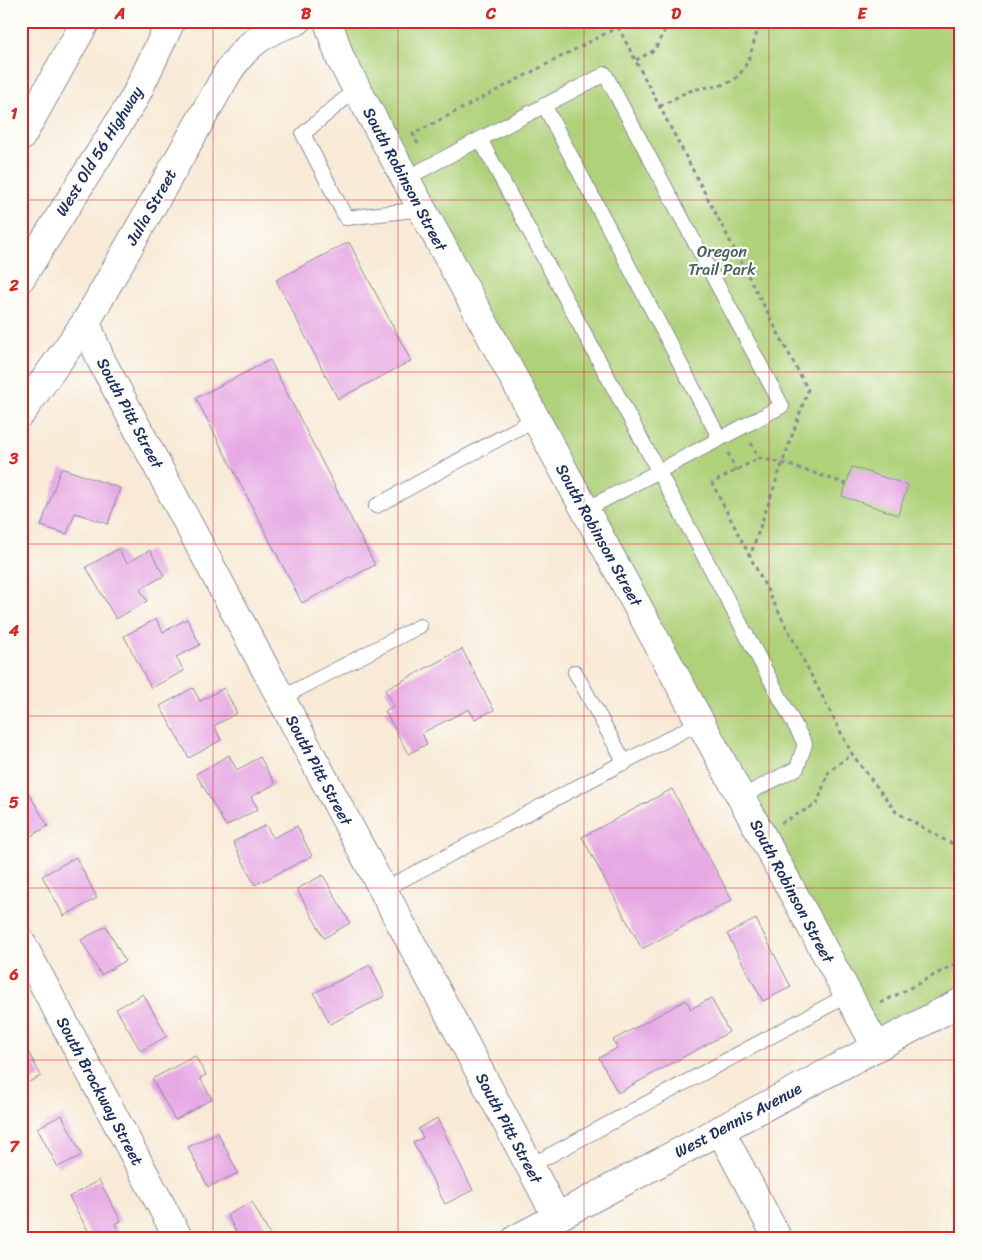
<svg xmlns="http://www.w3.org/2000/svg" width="982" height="1260" font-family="Sriracha,sans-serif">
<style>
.green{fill:#afd179;stroke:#65806c}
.building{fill:#e6a9e4}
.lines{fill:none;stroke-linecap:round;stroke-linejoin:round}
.service-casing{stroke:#8a8c9a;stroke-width:16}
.minor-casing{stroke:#8a8c9a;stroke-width:30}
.tertiary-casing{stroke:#8a8c9a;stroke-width:30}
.secondary-casing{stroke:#8a8c9a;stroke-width:30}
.path{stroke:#8a8c9a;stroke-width:3;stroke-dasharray:4 4;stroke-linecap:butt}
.service{stroke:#fff;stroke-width:14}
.minor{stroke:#fff;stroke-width:28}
.tertiary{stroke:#fff;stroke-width:28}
.secondary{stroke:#fff;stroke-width:28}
.grid{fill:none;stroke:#d62828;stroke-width:1;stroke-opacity:0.55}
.labels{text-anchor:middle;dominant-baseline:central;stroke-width:4.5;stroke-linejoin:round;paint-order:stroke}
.street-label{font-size:16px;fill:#1b2f5e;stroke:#fdfcf7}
.park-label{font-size:16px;fill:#476066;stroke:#fdfcf7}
.neatline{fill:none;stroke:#d62828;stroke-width:2}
.grid-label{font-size:16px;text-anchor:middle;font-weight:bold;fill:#d62828}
</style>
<rect width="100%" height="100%" fill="#fdfcf7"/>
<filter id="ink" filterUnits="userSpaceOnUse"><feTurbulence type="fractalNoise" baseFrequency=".02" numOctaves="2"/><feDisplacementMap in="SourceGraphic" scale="10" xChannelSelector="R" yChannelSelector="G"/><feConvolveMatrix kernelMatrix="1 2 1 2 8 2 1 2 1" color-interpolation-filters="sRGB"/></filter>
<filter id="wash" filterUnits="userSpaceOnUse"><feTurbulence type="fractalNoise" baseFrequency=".0096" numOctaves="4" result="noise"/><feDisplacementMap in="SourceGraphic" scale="20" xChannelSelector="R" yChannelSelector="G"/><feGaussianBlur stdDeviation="1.12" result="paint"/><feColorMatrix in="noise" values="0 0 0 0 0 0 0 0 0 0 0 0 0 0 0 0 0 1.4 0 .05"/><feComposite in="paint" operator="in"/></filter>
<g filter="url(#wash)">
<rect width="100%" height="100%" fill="#f8ead6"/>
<polygon class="green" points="328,21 961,21 961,1002 876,1046"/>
<g id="blocks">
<g class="building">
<polygon points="349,242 411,361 338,399 276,280"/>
<polygon points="270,360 375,565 302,603 196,398"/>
<polygon points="852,467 908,485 898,515 842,496"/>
<polygon points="61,468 120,488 108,524 75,513 67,534 41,526"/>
<polygon points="118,549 127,563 150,550 164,576 140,589 147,601 116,619 86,567"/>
<polygon points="156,619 163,632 187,619 200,645 176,657 184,671 151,688 124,636"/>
<polygon points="462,649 494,710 475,719 469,709 422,733 427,744 408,754 385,711 394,706 385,690"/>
<polygon points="193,688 200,701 224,688 237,713 214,726 221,740 189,758 160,706"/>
<polygon points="229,755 237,770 260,757 275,784 251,797 258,809 226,826 196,774"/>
<polygon points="672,789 732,900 642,949 582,837"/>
<polygon points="28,792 48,826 29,837 21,823 21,795"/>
<polygon points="266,825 273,838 297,826 312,856 255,885 233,842"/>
<polygon points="76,857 97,898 64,916 42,876"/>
<polygon points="323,875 350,923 324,938 297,889"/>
<polygon points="756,919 791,987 763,1001 727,934"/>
<polygon points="106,926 125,961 101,975 81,940"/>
<polygon points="370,965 385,996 330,1024 314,993"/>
<polygon points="143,994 167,1036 141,1051 116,1009"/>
<polygon points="711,998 729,1032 618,1093 599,1058 617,1048 613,1040 686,1000 691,1009"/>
<polygon points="21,1038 41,1076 21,1086"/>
<polygon points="195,1056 206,1075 200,1078 212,1099 175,1120 152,1079"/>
<polygon points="62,1115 82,1155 58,1167 37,1128"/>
<polygon points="437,1118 473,1190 445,1204 413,1142 423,1138 418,1129"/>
<polygon points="218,1133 238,1173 208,1187 188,1147"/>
<polygon points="99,1180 121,1221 115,1224 121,1236 116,1239 93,1239 69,1197"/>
<polygon points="252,1202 272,1239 240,1239 227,1215"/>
</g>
</g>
</g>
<g filter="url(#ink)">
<use href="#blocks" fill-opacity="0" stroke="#8a8c9a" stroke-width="1"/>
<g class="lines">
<defs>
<g id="service">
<polyline points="356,89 303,134 346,218 422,209"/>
<polyline points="544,105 720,439"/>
<polyline points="480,139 605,74 782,406 585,510"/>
<polyline points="405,179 480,139 805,744 797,768 741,797"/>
<polyline points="376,506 535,419"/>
<polyline points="575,672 625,763"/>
<polyline points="281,698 420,626"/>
<polyline points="383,890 700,722"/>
<polyline points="530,1166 848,995"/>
</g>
<g id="minor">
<polyline points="328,21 340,58 876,1046"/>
<polyline points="21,137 86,21"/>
<polyline points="86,322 100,358 557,1217"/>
<path d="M21,413L86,322L228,72C247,44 264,31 297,21"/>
<polyline points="21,942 179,1239"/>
<polyline points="720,1130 778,1239"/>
</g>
<polyline id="tertiary" points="516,1239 961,1002"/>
<polyline id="secondary" points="21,278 134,99 171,21"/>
</defs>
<use href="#service" class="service-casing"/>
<use href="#minor" class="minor-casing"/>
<use href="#tertiary" class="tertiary-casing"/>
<use href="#secondary" class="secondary-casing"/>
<g class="path">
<polyline points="618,27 808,390 750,556"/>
<polyline points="636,60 655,50 669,21"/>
<path d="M660,106C669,102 678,96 687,92C707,84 728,91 742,71C753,56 753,37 762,21"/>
<polyline points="418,144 413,134 618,27 618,21"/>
<polyline points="751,443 759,458"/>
<polyline points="728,453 736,471"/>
<polyline points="847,484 783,463 759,458 712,483 852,754 896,812 948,842 961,846"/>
<polyline points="781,823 817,804 829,771 852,754"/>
<polyline points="881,1003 961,961"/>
</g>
<use href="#service" class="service"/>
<use href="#minor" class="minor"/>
<use href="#tertiary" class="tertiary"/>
<use href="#secondary" class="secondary"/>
</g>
</g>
<path class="grid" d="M213,21V1239M398,21V1239M584,21V1239M769,21V1239M21,200H961M21,372H961M21,544H961M21,716H961M21,888H961M21,1060H961"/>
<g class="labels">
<g class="street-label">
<text transform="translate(99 151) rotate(-58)">West Old 56 Highway</text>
<text transform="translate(405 179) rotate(62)">South Robinson Street</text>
<text transform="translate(151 207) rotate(-60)">Julia Street</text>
<text transform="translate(130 413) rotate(62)">South Pitt Street</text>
<text transform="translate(599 535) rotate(61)">South Robinson Street</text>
<text transform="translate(319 770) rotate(62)">South Pitt Street</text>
<text transform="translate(792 891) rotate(62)">South Robinson Street</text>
<text transform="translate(100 1091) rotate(62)">South Brockway Street</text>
<text transform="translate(738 1120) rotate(-28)">West Dennis Avenue</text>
<text transform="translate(509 1128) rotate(62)">South Pitt Street</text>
</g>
<g class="park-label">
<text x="722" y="251">Oregon<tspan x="722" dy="18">Trail Park</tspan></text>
</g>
</g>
<rect width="982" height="1260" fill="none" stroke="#fdfcf7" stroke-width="55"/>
<rect x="28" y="28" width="926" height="1204" class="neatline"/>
<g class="grid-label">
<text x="120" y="19">A</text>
<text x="306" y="19">B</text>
<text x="491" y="19">C</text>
<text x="676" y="19">D</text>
<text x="862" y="19">E</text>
<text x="14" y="119">1</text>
<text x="14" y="291">2</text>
<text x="14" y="464">3</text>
<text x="14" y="636">4</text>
<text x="14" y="808">5</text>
<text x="14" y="980">6</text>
<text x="14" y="1152">7</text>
</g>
</svg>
